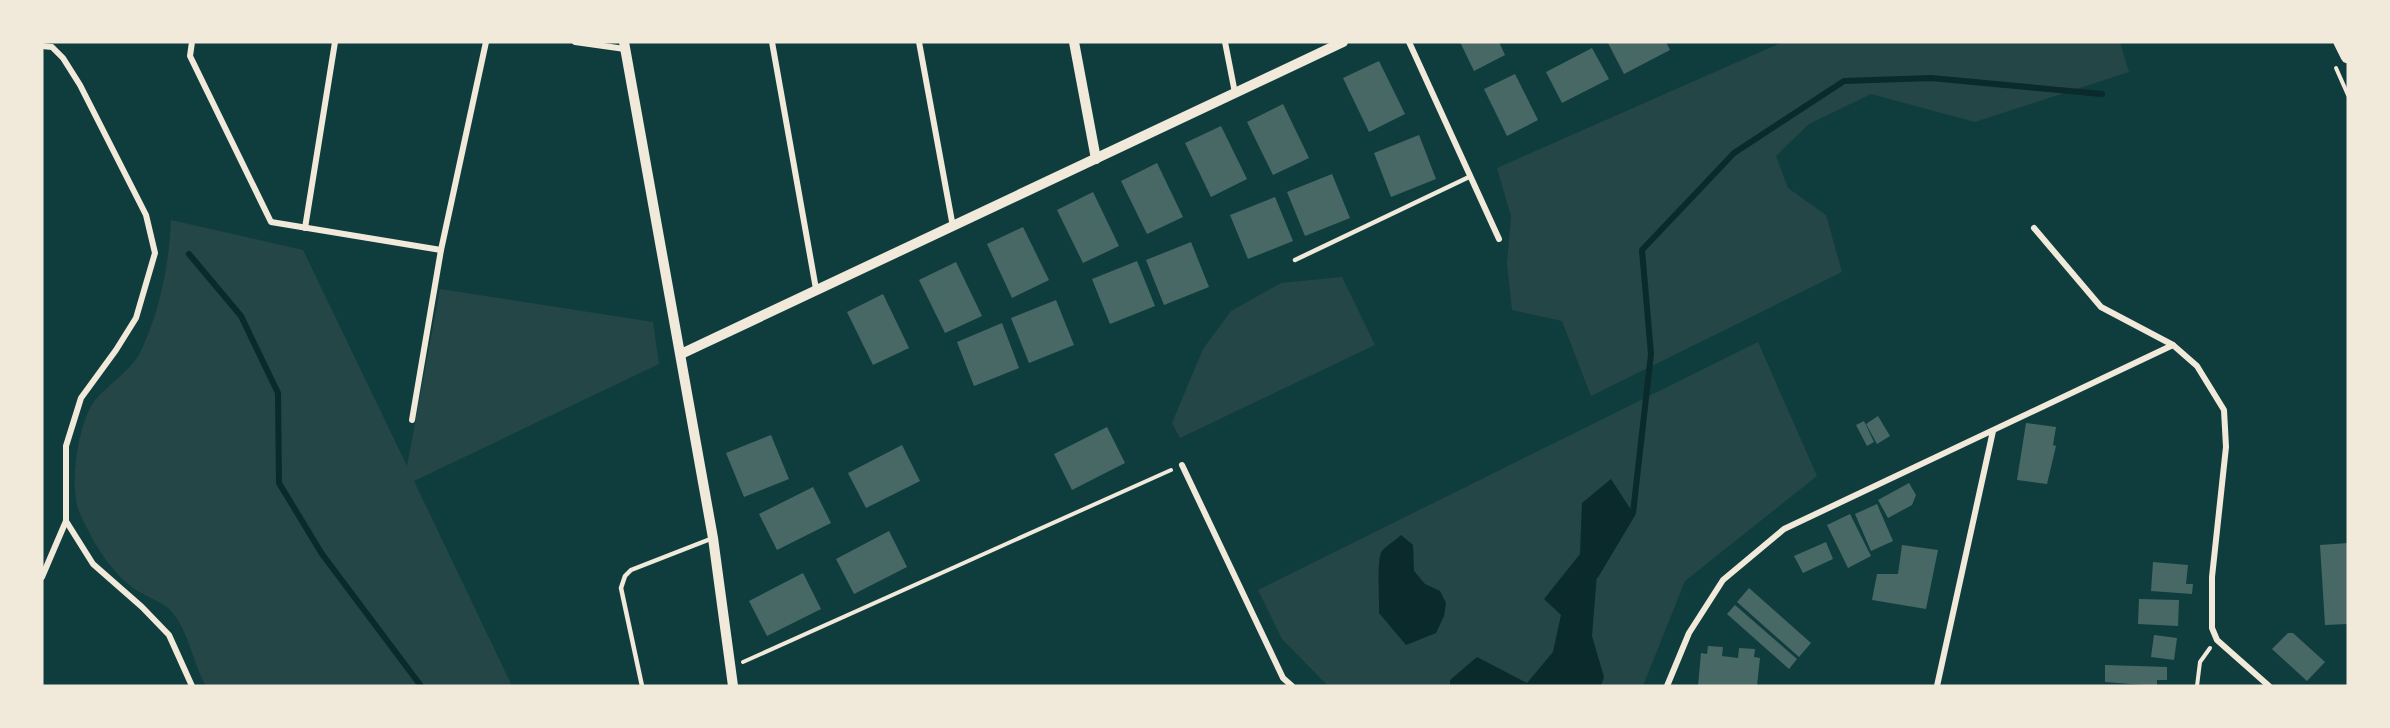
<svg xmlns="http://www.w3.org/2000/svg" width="2390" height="728" font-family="Montserrat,sans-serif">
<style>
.green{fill:#244646}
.water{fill:#0a2a2b}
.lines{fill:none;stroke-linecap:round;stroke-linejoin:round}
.stream{stroke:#0a2a2b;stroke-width:6}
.building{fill:#486865}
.path{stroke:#f1e9da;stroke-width:4}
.service{stroke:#f1e9da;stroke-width:4.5}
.minor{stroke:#f1e9da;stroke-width:6}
.tertiary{stroke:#f1e9da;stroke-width:10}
.primary{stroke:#f1e9da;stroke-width:15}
</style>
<rect width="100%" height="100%" fill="#0f3d3e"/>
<g class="green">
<polygon points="1783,42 2120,42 2129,72 1975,122 1871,94 1809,124 1776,156 1788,188 1826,215 1842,272 1591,396 1562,321 1512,310 1507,264 1511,216 1497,168"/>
<path d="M171,220L303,250L407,466L440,289L653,322L659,364L414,481L512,686H206C193,664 188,626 168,608C159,601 146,596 136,590C110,572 93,542 80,514C68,488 78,420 96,399C109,384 131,370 140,353C160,311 169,265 171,220Z"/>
<polygon points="1342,277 1375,345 1180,438 1172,423 1203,349 1231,311 1281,283"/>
<polygon points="1758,342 1817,476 1685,581 1643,686 1328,686 1282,639 1258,590"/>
</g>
<g class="water">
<polygon points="1611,479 1633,513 1597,573 1592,636 1604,677 1601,686 1450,686 1450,680 1477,657 1527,683 1553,652 1561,615 1544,599 1580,554 1582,503"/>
<path d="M1401,535L1413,545L1414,571L1425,584L1440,591L1446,603L1444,616L1436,633L1406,645L1379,613C1380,600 1376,559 1382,551C1387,545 1396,540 1401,535Z"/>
</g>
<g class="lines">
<g class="stream">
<polyline points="189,254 241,316 278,393 279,483 322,554 421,686"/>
<polyline points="1596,575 1633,513 1651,354 1642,250 1734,153 1844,81 1931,78 2102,94"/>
</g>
</g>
<g class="building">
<polygon points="1460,42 1499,42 1505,55 1474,71"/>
<polygon points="1666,42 1670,50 1624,74 1608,43"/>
<polygon points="1592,48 1609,79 1562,103 1546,72"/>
<polygon points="1379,61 1405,114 1369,132 1343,78"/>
<polygon points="1515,74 1538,120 1507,136 1484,89"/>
<polygon points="1283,104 1309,158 1273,175 1247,122"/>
<polygon points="1221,126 1247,179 1211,197 1185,143"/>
<polygon points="1419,135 1436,179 1391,197 1374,153"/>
<polygon points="1157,163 1183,217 1147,234 1121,181"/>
<polygon points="1332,174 1350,218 1305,236 1287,192"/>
<polygon points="1093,192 1119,246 1083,263 1057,210"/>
<polygon points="1275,197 1293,241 1248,259 1230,215"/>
<polygon points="1023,227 1049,280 1012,298 987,244"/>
<polygon points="1191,242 1209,287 1164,305 1146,260"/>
<polygon points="1137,261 1155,306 1110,324 1092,279"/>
<polygon points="956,262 982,316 945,333 919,280"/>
<polygon points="883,294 909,348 873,365 847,312"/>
<polygon points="1056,300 1074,345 1029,363 1011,318"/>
<polygon points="1002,323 1019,368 974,386 957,342"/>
<polygon points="1878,416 1890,436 1877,444 1866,424"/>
<polygon points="1864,421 1874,442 1867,446 1856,425"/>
<polygon points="2026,423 2056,427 2053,445 2056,446 2047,484 2017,480"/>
<polygon points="1107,427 1125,463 1072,490 1054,454"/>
<polygon points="771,435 789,479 744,497 726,453"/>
<polygon points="902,445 920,481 866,508 848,473"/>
<polygon points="1909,483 1916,495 1912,505 1888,518 1878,500"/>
<polygon points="813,487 831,523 777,550 759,514"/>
<polygon points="1877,504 1893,541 1871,551 1855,514"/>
<polygon points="1850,514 1871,556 1848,568 1827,525"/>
<polygon points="889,531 907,567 854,594 836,559"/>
<polygon points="1826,542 1833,559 1803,573 1794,556"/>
<polygon points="2348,543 2348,624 2325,625 2320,545"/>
<polygon points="1902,545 1938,550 1926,609 1872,600 1877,574 1898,574"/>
<polygon points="2153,562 2188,565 2186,584 2193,584 2192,594 2151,591"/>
<polygon points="803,573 821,609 767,636 749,601"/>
<polygon points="1749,588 1811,643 1799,657 1737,602"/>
<polygon points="2139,599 2179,600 2178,626 2138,624"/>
<polygon points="1735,605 1797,659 1789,669 1727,614"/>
<polygon points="2288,633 2293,633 2325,662 2307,681 2272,649"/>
<polygon points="2154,635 2177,638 2174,660 2151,657"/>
<polygon points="1708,646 1723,647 1722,656 1738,658 1739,648 1755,649 1754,657 1760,658 1757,686 1698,686 1701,653 1707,654"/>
<polygon points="2105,665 2167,667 2167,680 2157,680 2157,686 2105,682"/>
</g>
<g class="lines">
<g class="path">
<polyline points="2336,68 2348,95"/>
<polyline points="743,662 1171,470"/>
<polyline points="2197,686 2200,662 2210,648"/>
</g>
<g class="service">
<polyline points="1295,260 1469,177"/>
<polyline points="642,686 621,588 625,576 631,570 713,538"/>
</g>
<g class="minor">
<polyline points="192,42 190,56 271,222 441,250"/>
<polyline points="575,42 625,49"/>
<polyline points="772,42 816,289"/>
<polyline points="919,42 953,227"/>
<polyline points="1225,42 1235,93"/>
<polyline points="1409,42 1499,239"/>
<polyline points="42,46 52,47 63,58 80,85 146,215 155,253 136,318 116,350 81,398 66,446 66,521 93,564 142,607 169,635 192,686"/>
<polyline points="305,228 335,42"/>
<polyline points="2034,228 2101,307 2173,345 2197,366 2224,410 2226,447 2212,577 2212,628 2217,640 2269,686"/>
<polyline points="412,420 441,250 486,42"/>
<polyline points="1182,465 1283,678 1292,686"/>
<polyline points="42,577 66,521"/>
<polyline points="1667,686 1689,633 1723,580 1784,529 2173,345"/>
<polyline points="1937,686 1993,431"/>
</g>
<g class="tertiary">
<polyline points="624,42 713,538 733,686"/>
<polyline points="1074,42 1096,159"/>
<polyline points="681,354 1343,42"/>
</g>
<polyline class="primary" points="2341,42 2348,56"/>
</g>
<rect width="2390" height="728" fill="none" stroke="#f1e9da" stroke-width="87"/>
</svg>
